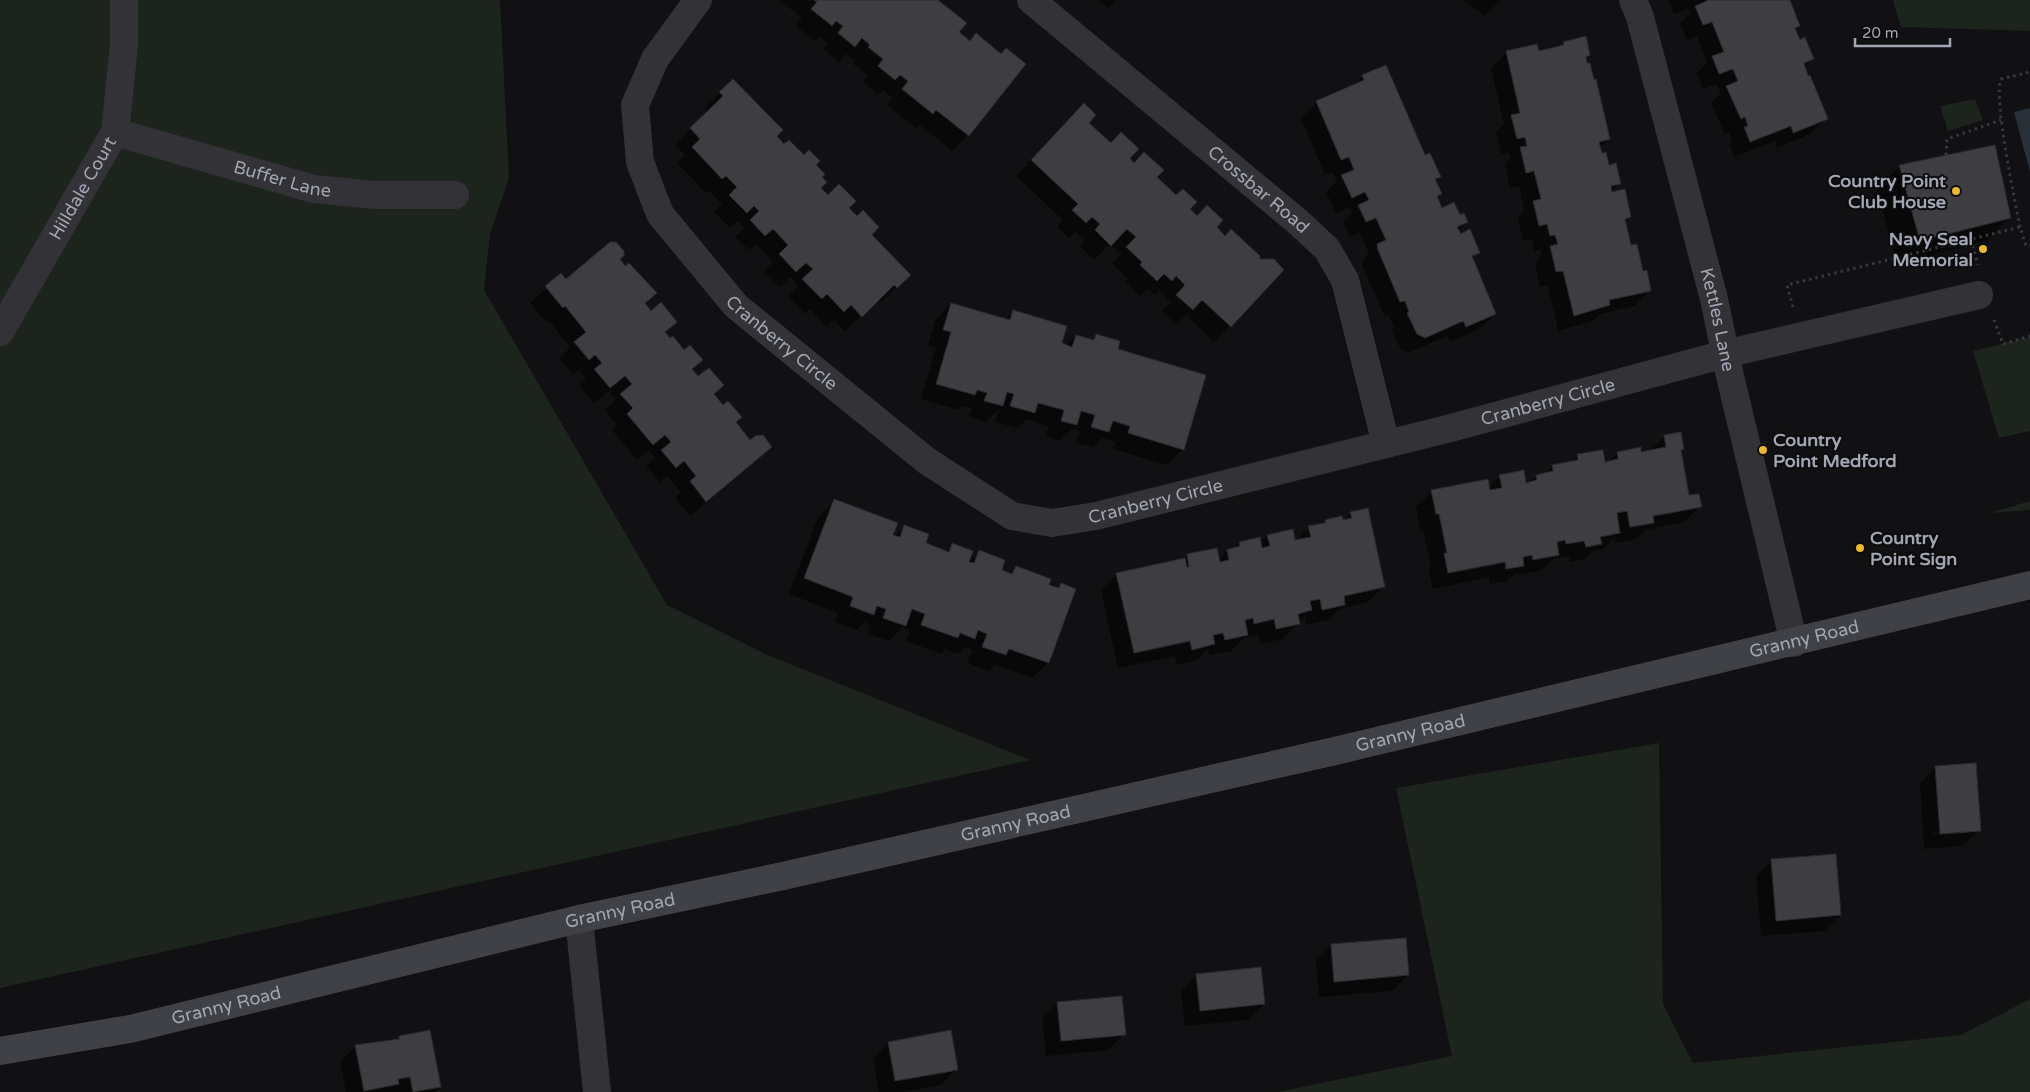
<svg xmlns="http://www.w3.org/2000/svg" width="2030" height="1092" font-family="'Varela Round',sans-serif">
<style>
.green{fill:#1d241e}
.water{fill:#293037}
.shadow{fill:#0007;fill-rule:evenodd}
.building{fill:#3d3d42;stroke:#2b2a2e}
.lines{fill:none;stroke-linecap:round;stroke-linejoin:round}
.path{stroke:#38393e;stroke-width:3;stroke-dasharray:2.5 4;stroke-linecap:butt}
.street{stroke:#323237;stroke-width:28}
.secondary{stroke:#404147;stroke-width:28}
.poi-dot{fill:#edb72e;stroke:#0c0b0d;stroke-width:2}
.labels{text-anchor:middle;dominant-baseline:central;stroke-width:4;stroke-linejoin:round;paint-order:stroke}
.street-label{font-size:18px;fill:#a2a6b2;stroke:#0c0b0d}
.poi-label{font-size:18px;font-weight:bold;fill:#a2a6b2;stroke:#0c0b0d;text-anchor:end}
</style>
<rect width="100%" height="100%" fill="#111012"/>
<g class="green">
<polygon points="0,0 500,0 509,178 490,234 484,290 667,605 767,655 1030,760 0,988"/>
<polygon points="1893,0 2030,0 2030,31 1901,27"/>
<polygon points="1975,99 1983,120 1948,131 1940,106"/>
<polygon points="2030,337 2030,431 1999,438 1973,351"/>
<polygon points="2030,501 2030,510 1990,513"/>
<polygon points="1659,743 1663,1004 1693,1063 1961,1035 2030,999 2030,1092 1278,1092 1452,1056 1396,788"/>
</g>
<polygon class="water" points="2030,108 2030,172 2014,112"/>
<g class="shadow">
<polygon points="779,0 936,0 957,32 969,42 976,35 1001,55 1025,65 968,135 952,151 920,125 917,129 887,105 893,98 883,90 878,95 863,82 868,75 853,64 855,61 846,54 839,62 823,49 828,43 819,36 815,41 796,26 802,18"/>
<polygon points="1098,0 1116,0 1108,8"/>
<polygon points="1463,0 1501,0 1485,16"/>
<polygon points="1669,0 1789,0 1799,26 1795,30 1799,41 1812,59 1804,67 1826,119 1810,134 1777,148 1775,141 1734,157 1729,144 1732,141 1729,132 1725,134 1711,103 1721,93 1717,84 1703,89 1697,73 1707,63 1697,36 1687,40 1680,23 1690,13 1688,9 1674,14"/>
<polygon points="1564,43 1589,55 1585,59 1609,139 1599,149 1620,183 1609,194 1630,217 1625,222 1630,247 1650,290 1634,306 1600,314 1593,321 1558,331 1548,286 1540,287 1535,263 1541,256 1540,250 1535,251 1532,239 1523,241 1518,218 1524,211 1519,186 1510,188 1505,164 1510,158 1509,152 1501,154 1496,132 1504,124 1491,68 1507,52 1538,52 1559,48"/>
<polygon points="1363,77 1439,177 1435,181 1440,194 1437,198 1442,209 1467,222 1458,231 1460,235 1478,252 1472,259 1495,314 1479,329 1450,342 1447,336 1408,353 1401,350 1392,330 1394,328 1389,316 1385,317 1363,267 1362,261 1369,254 1360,233 1350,237 1343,222 1352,213 1349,207 1336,213 1326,192 1337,181 1333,172 1325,175 1301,118 1317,102 1353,86"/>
<polygon points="733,80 784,146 814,165 821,178 819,188 828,197 847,208 870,235 909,275 881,303 878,300 845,331 834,320 827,327 810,309 805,314 788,296 798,286 790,277 780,287 764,271 773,262 756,244 749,250 735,237 744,228 738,221 730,228 714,212 722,204 709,191 706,193 677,163 685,155 675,145 708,112 704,109"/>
<polygon points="1068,120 1087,123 1134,164 1155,177 1197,217 1215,227 1230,326 1214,342 1186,315 1176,325 1162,311 1171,302 1159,291 1155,295 1148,289 1140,296 1125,281 1128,279 1112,263 1121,254 1110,244 1094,260 1080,246 1085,240 1075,232 1069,238 1057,227 1063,220 1016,176"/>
<polygon points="1900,166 2009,218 1986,241 1897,264 1877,189"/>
<path d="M619,259L625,268L655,293L644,304L651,312L675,322L664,333L684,352L702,360L692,370L750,441L770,446L754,462L690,516L675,498L681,492L667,476L660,482L646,466L655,458L649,450L637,460L612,430L617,425L605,410L616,399L609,391L594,403L579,386L586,379L579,370L573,375L559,359L570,347L549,321L547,323L530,303L561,275L566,281ZM549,293H552L562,305L561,307Z"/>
<polygon points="951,304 1004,320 1013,311 1060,344 1066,346 1076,336 1091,341 1097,335 1116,350 1183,449 1167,465 1113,449 1115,442 1102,438 1093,447 1076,443 1080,431 1072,429 1060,441 1046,436 1049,426 1027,419 1018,428 995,422 999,409 986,422 969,416 972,408 963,406 958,410 921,399 936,348 928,345 935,320"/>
<polygon points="1664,437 1683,449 1680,452 1688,497 1700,506 1684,522 1645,530 1637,539 1615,543 1614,538 1603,549 1593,551 1584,559 1570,562 1569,556 1554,559 1542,570 1517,575 1516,572 1507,581 1490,584 1489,577 1433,589 1429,570 1431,568 1423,529 1420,529 1416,507 1432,491 1489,487 1500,476 1525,484 1529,483 1537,476 1544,474 1553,466 1571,462 1578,456 1604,463 1608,463 1617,453 1649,452"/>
<polygon points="834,501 891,536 894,537 904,527 924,544 945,552 952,545 967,564 979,552 1000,571 1009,574 1016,567 1048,585 1057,589 1062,584 1075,589 1048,663 1032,678 995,665 989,671 967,663 972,650 965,647 958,654 945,649 941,654 906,641 910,630 903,627 889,641 868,634 871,625 864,622 857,630 835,622 838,613 789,594 818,517"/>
<polygon points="1351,513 1384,586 1368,602 1340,609 1328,620 1306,625 1305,616 1283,639 1260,644 1258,635 1244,638 1231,651 1209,655 1208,649 1197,660 1176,665 1175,656 1118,668 1101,590 1117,575 1183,560 1187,556 1216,549 1218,560 1227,551 1233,549 1240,543 1260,543 1267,536 1294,542 1309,528 1322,525 1326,521 1342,522"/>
<path d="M1935,768L1979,830L1963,846L1924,849L1920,783ZM1964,831V833L1933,835V833Z"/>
<polygon points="1772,861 1840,915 1824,931 1761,936 1756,876"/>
<polygon points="1332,945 1408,975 1392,991 1319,997 1316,961"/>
<polygon points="1197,975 1264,1004 1248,1020 1185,1026 1181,991"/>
<polygon points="1058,1003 1124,1034 1108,1050 1046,1056 1042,1019"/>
<polygon points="400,1037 440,1087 435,1092 346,1092 340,1062 356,1046 396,1041"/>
<polygon points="888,1043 957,1069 941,1085 904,1092 879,1092 873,1059"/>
</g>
<g class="building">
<polygon points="814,0 938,0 967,23 959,32 970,41 976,33 1001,54 1006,48 1026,64 969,136 936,110 933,114 902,89 908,81 900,75 895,80 878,66 883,59 868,47 870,45 862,38 855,47 838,33 843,26 836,21 832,26 811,9 817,2"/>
<polygon points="1706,0 1790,0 1800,26 1795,28 1800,40 1805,37 1814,59 1804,63 1808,76 1810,75 1828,119 1793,133 1791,126 1750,142 1744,127 1748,126 1745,117 1741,119 1726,86 1738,81 1733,69 1719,74 1712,56 1724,52 1712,22 1703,25 1695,6 1707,1"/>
<polygon points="1586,36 1590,55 1586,57 1587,63 1590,63 1594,80 1596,79 1610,139 1599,142 1602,153 1606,152 1609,165 1616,163 1621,184 1611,186 1612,192 1625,189 1631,217 1625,219 1631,245 1637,244 1643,271 1647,270 1651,291 1609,300 1610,305 1574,316 1563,271 1556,272 1550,246 1558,244 1555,235 1550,236 1547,224 1539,226 1533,201 1541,199 1534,171 1526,173 1520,147 1527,146 1525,137 1517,139 1511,115 1520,113 1506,51 1537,44 1539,51 1564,45 1563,42"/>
<polygon points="1386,65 1425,155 1430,153 1441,177 1435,179 1442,194 1437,196 1442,208 1454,202 1460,215 1464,213 1468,222 1457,227 1461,234 1470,229 1480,253 1472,256 1496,314 1466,327 1463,321 1425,338 1417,334 1407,313 1409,312 1405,301 1400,302 1378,250 1377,244 1386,240 1376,218 1366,222 1358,205 1369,200 1365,192 1352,198 1341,175 1354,170 1349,157 1341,160 1316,101 1364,80 1362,75"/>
<polygon points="733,79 783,130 777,136 784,144 789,140 804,155 809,150 820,161 816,165 825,174 822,177 827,182 821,188 828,195 839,184 856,201 849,208 857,216 863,210 879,227 872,235 911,275 897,288 894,285 862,317 851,305 844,312 827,294 822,299 802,279 813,269 806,263 796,272 779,254 788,245 773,229 765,236 750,220 759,211 754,206 747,213 729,195 737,187 726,176 722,179 692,147 700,139 690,128 723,96 719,92"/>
<polygon points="1084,103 1096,115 1089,123 1111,143 1121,132 1139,149 1130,158 1134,163 1144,152 1164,170 1157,177 1176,195 1183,189 1197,202 1190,209 1197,216 1207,205 1223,220 1217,227 1225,236 1231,229 1260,256 1260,259 1274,259 1284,270 1231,327 1202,300 1193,310 1176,295 1185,285 1176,276 1172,281 1164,274 1157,281 1140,265 1142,262 1126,247 1136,237 1127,229 1111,246 1095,230 1100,224 1092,217 1086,223 1072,210 1078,204 1031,160"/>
<polygon points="1995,145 2011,218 1920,241 1899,165"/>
<polygon points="610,242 616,242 624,251 624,256 620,259 625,266 629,263 657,293 645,303 651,311 661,302 677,322 665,332 670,338 673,336 684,350 690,345 703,360 692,369 698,376 709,368 724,385 714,394 723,405 728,401 742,417 736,422 750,440 755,436 763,435 772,447 706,502 690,481 696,476 684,461 676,468 661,450 671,442 665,435 653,445 627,414 633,408 620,394 632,384 625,376 610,388 594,369 602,363 595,355 589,360 574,342 586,332 565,306 563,308 545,286 561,273 566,279"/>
<polygon points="951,303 1010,320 1013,310 1067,326 1062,343 1072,347 1076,335 1094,340 1096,334 1120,341 1118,349 1206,375 1184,450 1128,433 1130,426 1113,421 1109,432 1091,427 1095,415 1081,411 1077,425 1061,421 1064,410 1038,403 1035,413 1010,406 1014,394 1007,392 1003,406 984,401 987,393 977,390 975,395 936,384 951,332 943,330"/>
<polygon points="1681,432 1684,449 1681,450 1689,495 1699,494 1702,507 1653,516 1654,523 1630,527 1627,511 1617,513 1620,533 1600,537 1602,544 1586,547 1584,541 1566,544 1565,540 1557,542 1559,555 1533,560 1532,555 1523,557 1524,566 1506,569 1505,562 1448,573 1444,553 1447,553 1439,514 1436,514 1431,490 1488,479 1490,490 1502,488 1499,475 1524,470 1526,483 1537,480 1536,475 1553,471 1552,465 1578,460 1577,454 1603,450 1605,462 1618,459 1617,452 1641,447 1641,452 1666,447 1664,435"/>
<polygon points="834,499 898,523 893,535 900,537 904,525 929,534 926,543 949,552 952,543 973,551 969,562 974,563 979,550 1005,560 1002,570 1012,574 1016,566 1051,579 1049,585 1059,588 1061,583 1076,589 1049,663 1009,649 1006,655 982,647 987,634 978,630 975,639 960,633 958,638 921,625 925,614 912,609 906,626 883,618 886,609 877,606 874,615 850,606 853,597 804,578"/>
<polygon points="1368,508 1385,587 1344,596 1345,605 1322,610 1320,599 1310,601 1312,610 1298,614 1300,624 1276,629 1274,619 1254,624 1253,618 1245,620 1248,635 1225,640 1223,633 1213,635 1215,644 1192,650 1190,641 1134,653 1116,573 1185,558 1187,567 1189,567 1187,554 1217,548 1220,562 1229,560 1227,550 1240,546 1239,542 1260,537 1262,548 1270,546 1267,535 1293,529 1295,540 1311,537 1308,526 1325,523 1325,520 1342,516 1343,520 1352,518 1350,512"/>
<polygon points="1976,763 1981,831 1940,834 1935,766"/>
<polygon points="1836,854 1841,915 1776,921 1771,859"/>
<polygon points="1406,938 1409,975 1334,982 1331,944"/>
<polygon points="1261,967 1265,1004 1200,1011 1196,974"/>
<polygon points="1122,996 1126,1035 1061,1041 1057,1002"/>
<polygon points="430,1030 441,1087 413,1092 410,1077 398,1079 399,1084 364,1091 355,1045 399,1039 399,1036"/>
<polygon points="951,1030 958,1070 895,1081 888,1042"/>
</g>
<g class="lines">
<g class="path">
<polyline points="1946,155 1947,139 2001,120"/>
<path d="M2020,227C2015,201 1993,97 2001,79L2030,72"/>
<polyline points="1971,239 1978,265"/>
<polyline points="1793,307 1787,285 2020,227 2026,246 2030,245"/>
<polyline points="1994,320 2003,344 2030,336"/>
</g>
<g class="street">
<path id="s1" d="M698,0L655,59L635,105L640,162L660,214L736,306L927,461L1012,516L1052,523L1096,516L1447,429L1725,354L1979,295"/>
<path id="s2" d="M1031,0L1298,222L1327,249L1345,280L1386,444"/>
<path id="s3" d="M1633,0L1640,17L1714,299L1730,376L1794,643"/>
<path id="s4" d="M115,132L314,189L375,195H455"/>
<path id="s5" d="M0,332L115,132L124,45V0"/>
<polyline points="579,919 597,1092"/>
</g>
<path class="secondary" id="s6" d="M0,1051L130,1029L579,919L783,876L1335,751L2030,585"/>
</g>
<g class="poi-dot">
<circle cx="1956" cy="191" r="5"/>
<circle cx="1983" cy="249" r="5"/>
<circle cx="1763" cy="450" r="5"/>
<circle cx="1860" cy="548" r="5"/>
</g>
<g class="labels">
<g class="street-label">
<text stroke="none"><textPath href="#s4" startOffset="174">Buffer Lane</textPath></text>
<text stroke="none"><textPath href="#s5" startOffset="166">Hilldale Court</textPath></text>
<text stroke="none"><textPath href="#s2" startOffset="296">Crossbar Road</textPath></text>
<text stroke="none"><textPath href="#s3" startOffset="331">Kettles Lane</textPath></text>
<text stroke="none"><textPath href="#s1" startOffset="414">Cranberry Circle</textPath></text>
<text stroke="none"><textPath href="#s1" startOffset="1254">Cranberry Circle</textPath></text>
<text stroke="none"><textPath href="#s1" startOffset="849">Cranberry Circle</textPath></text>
<text stroke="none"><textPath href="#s6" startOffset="1851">Granny Road</textPath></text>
<text stroke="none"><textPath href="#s6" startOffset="1446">Granny Road</textPath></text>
<text stroke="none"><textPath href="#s6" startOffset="1041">Granny Road</textPath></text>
<text stroke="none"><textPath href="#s6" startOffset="636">Granny Road</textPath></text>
<text stroke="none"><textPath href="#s6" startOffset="231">Granny Road</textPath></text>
</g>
<g class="poi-label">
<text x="1946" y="181">Country Point<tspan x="1946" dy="21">Club House</tspan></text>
<text x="1973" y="239">Navy Seal<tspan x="1973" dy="21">Memorial</tspan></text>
<text x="1773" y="440" text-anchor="start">Country<tspan x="1773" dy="21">Point Medford</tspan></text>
<text x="1870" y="538" text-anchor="start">Country<tspan x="1870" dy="21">Point Sign</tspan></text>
</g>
</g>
<path d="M1855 38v8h95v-8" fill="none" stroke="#a2a6b2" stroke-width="2.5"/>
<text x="1862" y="38" font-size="15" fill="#a2a6b2" stroke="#0c0b0d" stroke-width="4" paint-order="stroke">20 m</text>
</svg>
